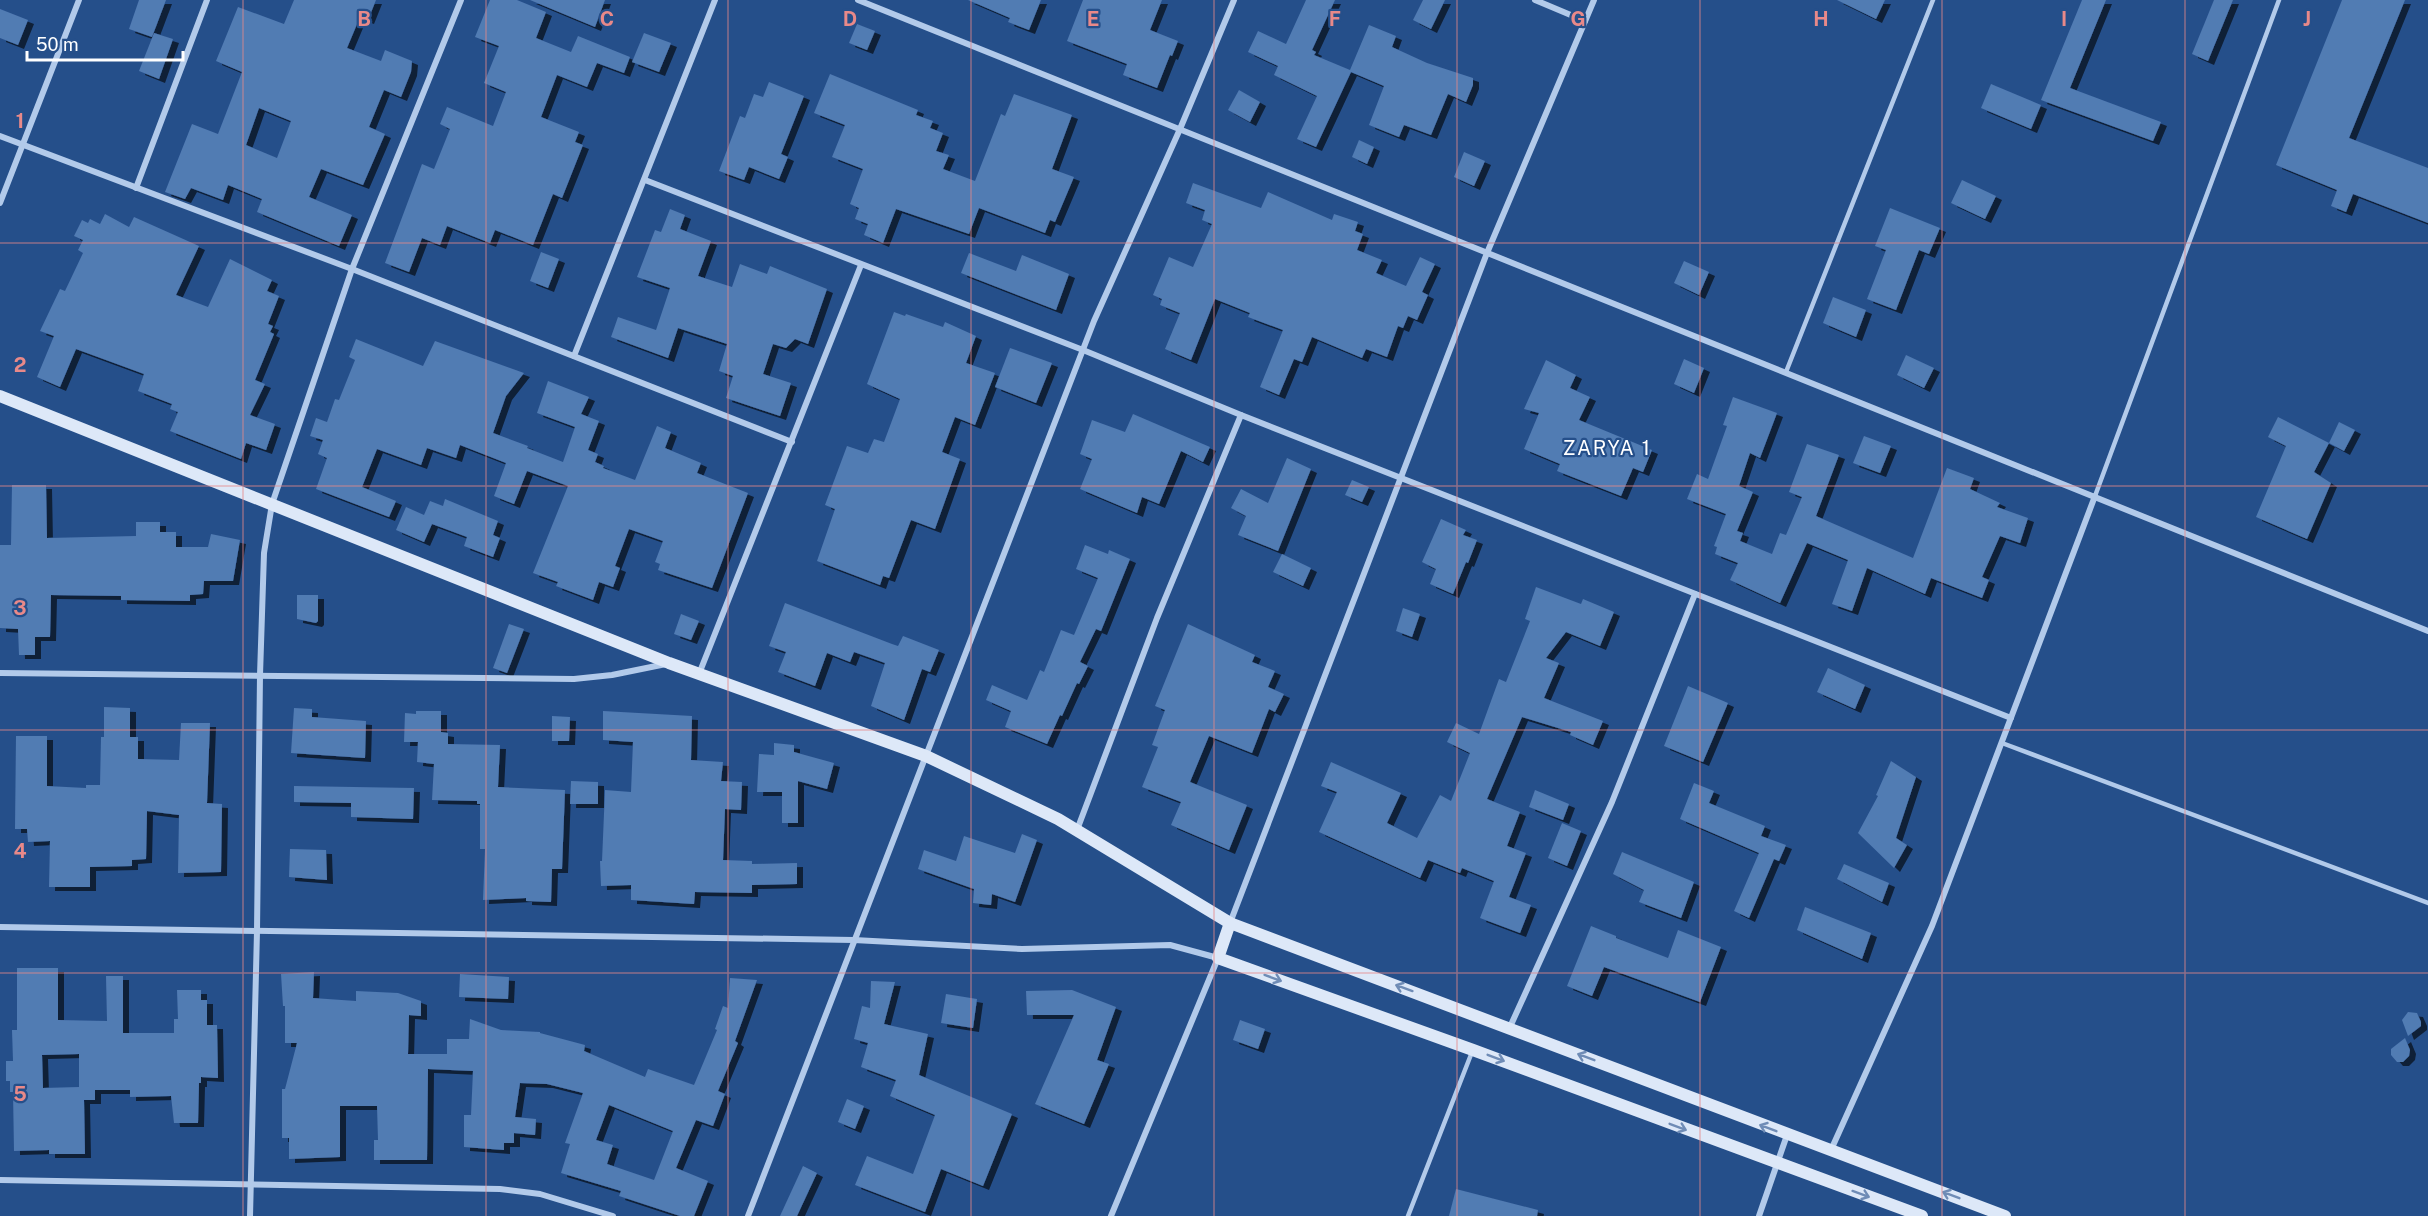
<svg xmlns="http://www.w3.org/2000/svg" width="2428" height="1216" font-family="'Public Sans',sans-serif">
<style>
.building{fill:#517bb3;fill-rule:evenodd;filter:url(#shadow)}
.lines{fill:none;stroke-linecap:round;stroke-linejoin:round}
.lane{stroke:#b2caea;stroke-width:4.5}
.street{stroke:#b2caea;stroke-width:6}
.secondary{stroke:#dde8f8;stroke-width:12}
.oneway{stroke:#6f8cb6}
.grid{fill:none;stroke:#e88989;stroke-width:1.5;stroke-opacity:0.55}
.labels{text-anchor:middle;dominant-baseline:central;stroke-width:4.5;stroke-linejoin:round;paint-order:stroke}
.quarter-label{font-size:20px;letter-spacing:1.5px;fill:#fff;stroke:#254f8a}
.grid-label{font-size:20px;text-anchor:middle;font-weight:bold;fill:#e88989;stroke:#254f8a;stroke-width:4.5;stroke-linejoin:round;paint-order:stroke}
</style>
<defs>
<filter id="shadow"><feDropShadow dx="6" dy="4" stdDeviation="0" flood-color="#0009"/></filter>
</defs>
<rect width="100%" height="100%" fill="#254f8a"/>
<g class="building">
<polygon points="139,0 166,0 152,37 129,29"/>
<path d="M294,0H376L368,20L360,17L347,48L381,61L385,50L412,61L411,72L401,97L384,90L369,127L385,134L363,185L321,169L309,197L352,215L339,246L257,212L262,199L228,185L223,200L191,188L185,199L165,192L192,124L218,134L242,72L216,61L238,7L284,24ZM259,108L291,121L277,158L246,145Z"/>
<polygon points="490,0 517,0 546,12 536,38 571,52 578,36 630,57 624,73 597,63 587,87 557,75 541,117 579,132 575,142 583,145 562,198 553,194 533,245 495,230 490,243 447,226 440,245 422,238 409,272 385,263 422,164 434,169 450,129 440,124 447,107 493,126 506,92 484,83 499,46 475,37"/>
<polygon points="530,0 605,0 595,27"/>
<polygon points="968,0 1041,0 1029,30 1008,22 1010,18"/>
<polygon points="1083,0 1162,0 1150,30 1178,41 1172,56 1170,55 1157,88 1123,75 1127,64 1067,41"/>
<polygon points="1306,0 1335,0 1312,50 1316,52 1314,55 1350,70 1369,25 1396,36 1392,47 1427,63 1473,78 1473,85 1466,102 1448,94 1431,135 1404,125 1399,137 1369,125 1384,86 1351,72 1316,147 1297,139 1317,96 1274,75 1278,66 1248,52 1258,31 1286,44"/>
<polygon points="1423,0 1445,0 1431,29 1413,20"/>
<polygon points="1837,0 1885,0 1876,19"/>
<polygon points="2082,0 2106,0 2070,88 2161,122 2153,141 2041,100"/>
<polygon points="2214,0 2233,0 2208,61 2192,54"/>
<polygon points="2342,0 2405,0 2349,138 2428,168 2428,223 2353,194 2346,212 2331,206 2337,190 2276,165"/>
<polygon points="0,9 28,20 18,45 0,38"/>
<polygon points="857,24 875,31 867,50 849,43"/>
<polygon points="154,33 173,39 159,79 139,71"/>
<polygon points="644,33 671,43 659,72 632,62"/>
<polygon points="830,74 918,110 916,115 933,121 930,128 943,133 936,151 949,155 943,169 975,181 1001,114 1005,116 1014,94 1072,115 1052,169 1074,177 1055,222 1050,220 1045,233 979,208 969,234 896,209 883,243 864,235 868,224 855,219 859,208 850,204 863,169 832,157 845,125 814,113"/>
<polygon points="769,82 804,96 781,154 788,157 779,179 749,167 744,180 719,171 740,116 745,118 754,94 763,97"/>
<polygon points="1991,84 2041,105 2031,129 1981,108"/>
<polygon points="1239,90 1260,102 1250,122 1228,110"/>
<polygon points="1359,140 1374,147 1367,164 1352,157"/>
<polygon points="1464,152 1485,161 1474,186 1454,177"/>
<polygon points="1962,180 1996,196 1985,219 1951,203"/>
<polygon points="1193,183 1261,208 1268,192 1332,220 1334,214 1358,222 1355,231 1363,234 1357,250 1382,260 1376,273 1406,286 1420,257 1435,264 1422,292 1428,295 1417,320 1408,316 1403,328 1398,326 1387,357 1366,349 1362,358 1312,337 1302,362 1294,359 1279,395 1260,387 1283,330 1248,317 1250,313 1215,299 1191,360 1165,349 1180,313 1160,305 1162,299 1153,295 1169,257 1193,267 1212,224 1202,220 1205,210 1186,203"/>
<polygon points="1890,208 1940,228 1929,254 1919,250 1896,310 1867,299 1886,250 1875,246"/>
<polygon points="670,209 685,215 680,229 711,241 698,276 732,287 740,264 767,274 770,266 827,289 808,344 795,339 786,348 773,344 763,374 791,383 780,416 726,398 733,376 719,371 727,344 678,328 668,358 611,337 618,317 656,330 670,288 637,277 655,230 661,232"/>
<polygon points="105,214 129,227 134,217 199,246 176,295 208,307 230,259 272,280 267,291 279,296 268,324 273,326 270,332 274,334 255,380 265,384 250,415 275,424 266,450 246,443 241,459 170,431 178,412 170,409 172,404 138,391 144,374 76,349 60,387 37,377 54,336 40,331 60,289 65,291 83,253 78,250 83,240 74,236 82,220 88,223 90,219 100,224"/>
<polygon points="541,252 559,259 548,288 530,281"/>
<polygon points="969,253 1016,271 1022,255 1069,274 1056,310 961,273"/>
<polygon points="1684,261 1709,272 1699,295 1674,283"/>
<polygon points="1833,297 1866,310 1856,337 1823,323"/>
<polygon points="894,312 905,316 906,314 943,327 945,322 976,336 966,363 995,373 975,425 955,417 942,452 960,459 935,529 911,520 889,578 883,576 880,585 817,561 835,509 825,505 847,446 868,453 874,439 884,442 900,399 867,384"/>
<polygon points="356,339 423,366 435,341 524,373 506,396 493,433 528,446 527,448 563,462 575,427 537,413 548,381 589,397 581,414 599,421 588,450 598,454 595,462 604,466 603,468 635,480 657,426 671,432 665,448 701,463 697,473 748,493 712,588 658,570 660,564 655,562 663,541 629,529 615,566 620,568 613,587 599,582 593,600 556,586 558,582 533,573 568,486 527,471 514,504 494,496 506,463 460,445 456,458 427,448 421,465 377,449 362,487 396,501 389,517 316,489 327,458 318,454 323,440 310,436 316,418 327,422 335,399 339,400 355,360 349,357"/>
<polygon points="1010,348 1052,363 1036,403 995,387"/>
<polygon points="1906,355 1934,368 1924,388 1897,375"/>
<polygon points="1684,359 1704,368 1694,393 1674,384"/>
<polygon points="1546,360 1576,375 1570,388 1590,397 1579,420 1652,450 1643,472 1633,468 1621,496 1557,471 1560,464 1524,449 1539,413 1524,409"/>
<polygon points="1733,397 1777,413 1760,458 1750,453 1739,486 1753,492 1737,531 1743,533 1740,541 1772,554 1780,533 1786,535 1802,497 1789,492 1807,444 1839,455 1816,516 1825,520 1913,558 1947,468 1974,478 1970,489 2000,503 1997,507 2028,518 2020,543 2000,536 1982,577 1989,580 1982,598 1931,578 1925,594 1867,568 1852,611 1832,604 1848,560 1807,543 1780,603 1730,580 1738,563 1715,554 1717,547 1714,546 1726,514 1687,499 1697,474 1708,479 1727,426 1723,425"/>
<polygon points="1133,414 1210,447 1203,462 1181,451 1159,504 1142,497 1137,513 1080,489 1092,459 1080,454 1092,420 1125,432"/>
<polygon points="2278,417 2329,443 2314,472 2331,483 2307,539 2256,517 2286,446 2268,437"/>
<polygon points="2339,422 2355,430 2344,451 2329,443"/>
<polygon points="1864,436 1891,446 1880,473 1853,463"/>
<polygon points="1287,458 1311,469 1278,551 1238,535 1246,516 1231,508 1241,489 1268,503"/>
<polygon points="1352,480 1369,487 1362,502 1345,495"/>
<polygon points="12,485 46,485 47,538 136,536 136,522 160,522 160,532 176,532 176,547 208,547 211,534 240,540 233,581 204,581 203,594 190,595 190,601 121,600 121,596 51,595 50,637 35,637 35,655 19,655 18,629 0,628 0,545 11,545"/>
<polygon points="445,499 498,521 493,535 500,538 493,557 464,546 467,537 432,524 424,542 396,530 406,507 424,515 430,501 443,506"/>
<polygon points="1441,519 1466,530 1463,535 1477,540 1468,563 1466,562 1453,594 1430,584 1436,569 1422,562"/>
<polygon points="1085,545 1108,554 1109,550 1130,559 1101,631 1096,629 1080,662 1088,666 1079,684 1077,683 1062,716 1060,715 1047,744 1005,727 1011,711 986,700 992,685 1027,700 1040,670 1044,672 1061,630 1074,635 1098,578 1076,569"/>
<polygon points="1282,554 1311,568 1303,586 1273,572"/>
<polygon points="1536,587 1581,604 1583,599 1614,612 1600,646 1566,632 1546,658 1559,663 1544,698 1603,721 1593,745 1570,735 1571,732 1522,717 1487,799 1520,812 1507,846 1526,853 1509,897 1531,905 1520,933 1480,918 1494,881 1462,868 1460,873 1428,860 1420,878 1319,832 1337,792 1321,786 1331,762 1401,793 1387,823 1417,838 1440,795 1451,801 1470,753 1447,742 1456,723 1479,734 1499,679 1506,682 1530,621 1525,619"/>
<polygon points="297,595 318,595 318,621 316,623 297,619"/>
<polygon points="785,603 892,644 898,646 903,636 939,650 930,672 922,669 904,720 871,706 885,663 854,652 850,662 827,653 815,686 778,672 786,652 769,646"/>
<polygon points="1403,608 1420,614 1412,637 1396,631"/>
<polygon points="681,614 699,621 691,640 674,634"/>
<polygon points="509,624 524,629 507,673 493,668"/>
<polygon points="1188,624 1255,655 1252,662 1275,671 1268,687 1284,694 1275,712 1269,709 1252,753 1209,736 1190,782 1247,805 1229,850 1171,825 1181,802 1142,787 1158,747 1152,745 1165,710 1155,706"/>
<polygon points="1828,668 1865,685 1855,709 1817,692"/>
<polygon points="1688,686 1728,703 1703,762 1664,746"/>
<polygon points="104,707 130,708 130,737 138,737 138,759 179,760 181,723 210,723 207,803 222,804 221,872 178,873 179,815 147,811 146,859 132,860 132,866 90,867 90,887 49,887 50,841 28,842 27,829 15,829 16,736 47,736 47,786 86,788 86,785 100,785 101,737 104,737"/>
<polygon points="294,708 312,709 312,717 366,721 365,758 291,753"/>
<polygon points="416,711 441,711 441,732 448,733 448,744 500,745 498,787 565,790 562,869 552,869 551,902 526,901 526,898 483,900 485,849 480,849 480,804 477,804 477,801 432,800 434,764 417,762 418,742 404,742 405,713 416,714"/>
<polygon points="603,711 692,716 691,760 723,762 721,781 742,782 741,810 725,809 723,860 752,861 752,864 797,863 797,884 752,885 752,893 695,892 694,904 631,900 631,885 601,886 600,861 602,861 605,790 631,792 633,742 603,740"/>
<polygon points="552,716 570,717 569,741 552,741"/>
<polygon points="774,743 794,745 794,752 834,763 827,789 798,781 798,823 782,823 782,792 757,792 759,754 774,755"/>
<polygon points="1891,761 1916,777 1896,838 1907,845 1894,868 1858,833 1878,796 1876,795"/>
<polygon points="571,781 598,782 598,804 570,804"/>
<polygon points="1694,783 1714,791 1709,803 1765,826 1761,836 1786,845 1779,861 1774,859 1749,918 1734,911 1759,853 1680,819"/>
<polygon points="294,786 414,788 413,819 351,817 351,803 294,802"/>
<polygon points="1535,790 1569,804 1563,820 1529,807"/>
<polygon points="1562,823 1581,831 1567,866 1548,858"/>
<polygon points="1022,834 1037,840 1015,902 992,894 991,905 973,903 974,889 918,869 924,850 956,861 964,836 1015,853"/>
<polygon points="290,849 326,850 327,880 289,877"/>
<polygon points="1622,852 1694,882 1681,918 1639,902 1644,890 1613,874"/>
<polygon points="1844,864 1889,883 1882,902 1837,879"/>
<polygon points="1805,907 1871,933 1862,959 1797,930"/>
<polygon points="1591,926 1616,936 1616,938 1668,958 1678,930 1721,947 1700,1002 1604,967 1592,996 1567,986"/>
<path d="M17,968H58V1020L107,1021L106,976H123V1033H174V1019H178L177,990H201V1000H207V1025H217L218,1078L201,1077V1083H199L198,1123H174L171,1096L130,1097V1090H95V1100H84L85,1154H49V1150L14,1151L13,1092H10V1081H6V1061H13L12,1030H17ZM79,1054V1087L43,1088L42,1055Z"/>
<path d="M314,972L313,998L356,1001V991L398,993L421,1001V1016L409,1015L408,1054H447V1039H469L470,1019L501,1030L540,1032V1033L585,1045L584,1051L645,1077L648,1069L694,1085L717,1030L715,1029L723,1006L728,1008L730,978L757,980L735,1041L738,1043L718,1091L725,1094L713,1126L696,1120L676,1168L708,1181L694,1216H680L619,1196L621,1191L561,1173L570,1144L565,1143L583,1093L547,1084L520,1083L515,1117L536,1119L535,1135L514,1133V1143H504V1150L464,1147V1115H471L473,1071L428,1069L427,1160H374V1140H378L377,1106H340V1157L289,1159V1138H282V1089H285L297,1043H285V1006H283L281,974ZM609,1105L673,1131L654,1180L607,1164L613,1145L596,1140Z"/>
<polygon points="460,974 509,977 508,999 459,997"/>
<polygon points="871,981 895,982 884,1024 928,1034 919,1075 1012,1114 983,1186 941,1169 925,1212 855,1185 867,1156 913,1174 935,1115 890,1096 896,1080 861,1067 868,1043 854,1039 862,1006 870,1008"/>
<polygon points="1072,990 1116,1007 1097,1060 1109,1064 1084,1124 1035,1104 1074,1015 1027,1015 1026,991"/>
<polygon points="946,994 977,999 973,1028 941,1023"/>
<polygon points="2408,1012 2417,1013 2421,1022 2421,1026 2408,1036 2402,1020"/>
<polygon points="1240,1020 1265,1029 1258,1049 1233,1040"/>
<polygon points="2405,1038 2410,1050 2409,1056 2403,1062 2397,1062 2391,1055 2391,1049"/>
<polygon points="847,1099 864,1106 855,1129 838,1122"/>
<polygon points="803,1166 817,1173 797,1216 780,1216"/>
<polygon points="1456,1189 1538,1210 1537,1216 1449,1216"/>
</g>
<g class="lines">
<g class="lane">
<polyline points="1786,372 1933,0"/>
<polyline points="2095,496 2279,0"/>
<polyline points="2002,743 2428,903"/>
<polyline points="1408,1216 1472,1052"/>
</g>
<g class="street">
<polyline points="858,0 2428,631"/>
<polyline points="1535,0 1585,21"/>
<polyline points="0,136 352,269 792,442"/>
<polyline points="645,180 1083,350 1241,415 2011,718"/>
<polyline points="136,188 207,0"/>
<polyline points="0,203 79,0"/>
<polyline points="574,356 715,0"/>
<polyline points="0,673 574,679 612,675 666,664"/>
<polyline points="699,674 861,265"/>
<polyline points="1077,830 1157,618 1241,415"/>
<polyline points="1230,923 1487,253 1594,0"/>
<polyline points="0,927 854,940 1022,949 1170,945 1218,958 1111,1216"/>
<polyline points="1510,1027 1612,802 1695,594"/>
<polyline points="1831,1150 1932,926 2095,496"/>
<polyline points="0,1180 500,1189 540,1194 613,1216"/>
<polyline points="250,1216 257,931 260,675 264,553 272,504 352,269 461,0"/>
<polyline points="748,1216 1094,321 1180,129 1234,0"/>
<polyline points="1759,1216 1787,1135"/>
</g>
<g class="secondary">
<polyline points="0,396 669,663 926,756 1058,819 1230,923 2005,1216"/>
<polyline points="1230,923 1218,958 1473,1050 1922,1216"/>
</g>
</g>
<defs><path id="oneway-shaft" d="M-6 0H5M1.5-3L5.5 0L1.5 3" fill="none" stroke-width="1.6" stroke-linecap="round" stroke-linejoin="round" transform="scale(1.5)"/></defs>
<g class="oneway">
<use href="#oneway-shaft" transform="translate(1273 978) rotate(20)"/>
<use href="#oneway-shaft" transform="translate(1404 988) rotate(-160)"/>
<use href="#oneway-shaft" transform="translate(1586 1057) rotate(-159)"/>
<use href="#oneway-shaft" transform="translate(1496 1058) rotate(21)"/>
<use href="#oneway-shaft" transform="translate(1678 1127) rotate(21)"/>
<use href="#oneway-shaft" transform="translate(1768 1128) rotate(-159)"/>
<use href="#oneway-shaft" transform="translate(1861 1194) rotate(20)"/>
<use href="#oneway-shaft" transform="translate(1951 1195) rotate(-159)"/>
</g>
<path class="grid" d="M243,0V1216M486,0V1216M728,0V1216M971,0V1216M1214,0V1216M1457,0V1216M1700,0V1216M1942,0V1216M2185,0V1216M0,243H2428M0,486H2428M0,730H2428M0,973H2428"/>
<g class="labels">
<g class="quarter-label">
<text x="1607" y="448">ZARYA 1</text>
</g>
</g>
<g class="grid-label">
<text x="364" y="26">B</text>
<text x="607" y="26">C</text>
<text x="850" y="26">D</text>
<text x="1093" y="26">E</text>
<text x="1335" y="26">F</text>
<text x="1578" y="26">G</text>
<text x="1821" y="26">H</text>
<text x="2064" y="26">I</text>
<text x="2307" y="26">J</text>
<text x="20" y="128">1</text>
<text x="20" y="372">2</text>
<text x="20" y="615">3</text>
<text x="20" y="858">4</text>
<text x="20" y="1101">5</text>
</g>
<path d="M27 51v9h156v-9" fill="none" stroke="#ffffff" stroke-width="3"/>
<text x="36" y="51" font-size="18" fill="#ffffff" stroke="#254f8a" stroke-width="4.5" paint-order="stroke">50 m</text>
</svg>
